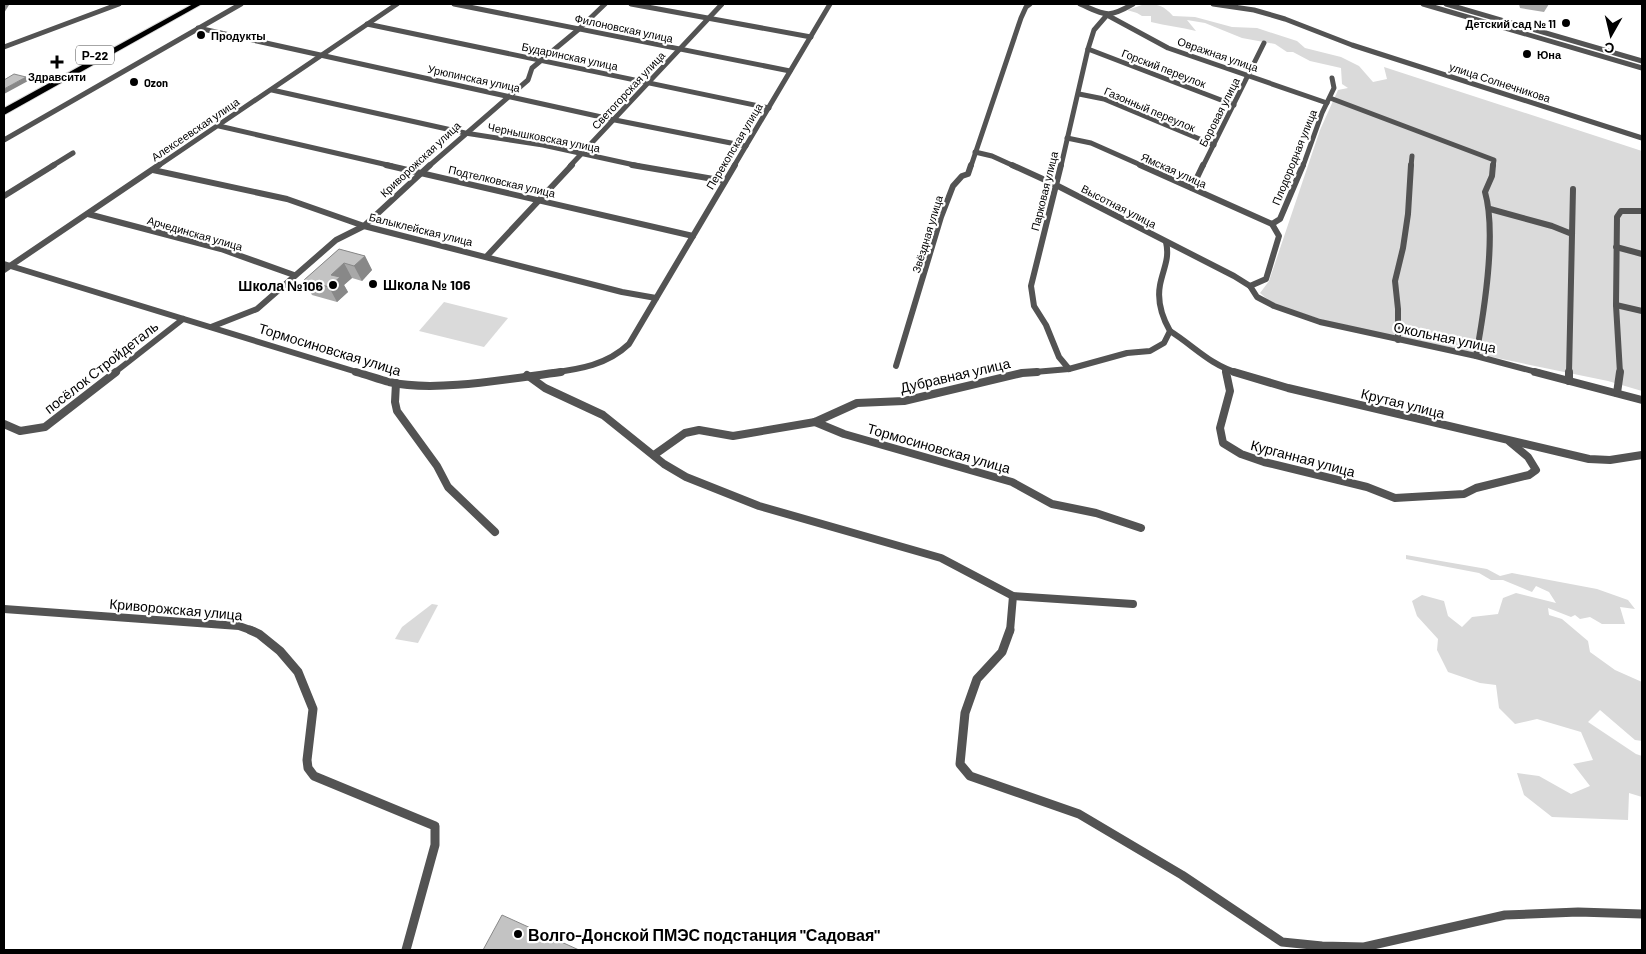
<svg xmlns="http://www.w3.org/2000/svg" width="1646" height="954" font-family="Barlow,sans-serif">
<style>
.green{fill:#dadada}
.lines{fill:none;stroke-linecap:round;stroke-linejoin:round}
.trunk-casing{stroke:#dbdbdb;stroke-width:2}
.minor-far3{stroke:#535353;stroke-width:5}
.minor-far2{stroke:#535353;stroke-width:6}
.minor-far1{stroke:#535353;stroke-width:8}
.minor{stroke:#535353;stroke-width:9}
.trunk{fill:#000;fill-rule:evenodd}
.wall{fill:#a8a8a8}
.shaded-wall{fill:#888}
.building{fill:#c3c3c3;stroke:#888}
.poi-dot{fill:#000;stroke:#fff;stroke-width:2}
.labels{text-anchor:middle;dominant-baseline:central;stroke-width:4.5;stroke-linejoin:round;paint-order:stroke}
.far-poi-label{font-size:11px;font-weight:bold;fill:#000;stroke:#fff;text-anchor:start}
.far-street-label{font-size:11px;fill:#000;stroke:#fff}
.shield{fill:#fff;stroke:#4c4c4c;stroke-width:1}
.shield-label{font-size:12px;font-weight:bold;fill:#000}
.poi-label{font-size:14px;font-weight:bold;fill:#000;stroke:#fff;text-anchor:start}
.street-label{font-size:14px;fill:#000;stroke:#fff}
.near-poi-label{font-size:16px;font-weight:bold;fill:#000;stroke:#fff;text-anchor:start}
</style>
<rect width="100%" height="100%" fill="#fff"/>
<g class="green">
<path d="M1145,4C1159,4 1164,6 1173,16L1195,17L1232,27L1257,28L1297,41L1305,48L1341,57L1359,66L1373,82L1387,79L1384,67L1642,151V391L1608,381L1342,326L1273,304L1260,293L1269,281L1320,130L1338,90L1348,88L1342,84L1341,68L1310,61L1293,52H1287L1275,44L1242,38L1205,23L1187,20L1196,31C1181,27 1166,26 1151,22V16H1142L1137,13L1127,10Z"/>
<polygon points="444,302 508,318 484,347 419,331"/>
<polygon points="1406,555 1487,569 1500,576 1512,573 1597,589 1628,600 1635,609 1620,607 1625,624 1602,624 1590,617 1580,619 1575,615 1571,617 1548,608 1549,615 1562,619 1588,641 1590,652 1615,670 1642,682 1642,741 1635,740 1600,710 1588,722 1636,754 1642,756 1642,797 1629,793 1628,820 1552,817 1524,795 1517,773 1539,776 1571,794 1590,786 1573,764 1593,760 1581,732 1537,719 1515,724 1499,708 1496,685 1480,683 1448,672 1437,650 1438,639 1417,616 1412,601 1422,595 1444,601 1448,616 1462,627 1472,617 1498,614 1503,598 1516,593 1556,603 1549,592 1536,586 1532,592 1503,580 1491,580 1479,573 1406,559"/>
<polygon points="432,604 438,605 418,643 395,639 402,627"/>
</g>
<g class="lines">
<defs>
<polygon id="trunk" points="193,4 202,4 4,115 4,108"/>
</defs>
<use href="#trunk" class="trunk-casing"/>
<g class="minor-far3">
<polyline points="454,4 790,71"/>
<polyline points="631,4 811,37"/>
<path d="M1080,4C1106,15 1107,19 1133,4"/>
<polyline points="1213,4 1254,10 1285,19 1352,45 1642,138"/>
<polyline points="1423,4 1642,68"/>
<polyline points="1446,4 1642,61"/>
<polyline points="367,24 769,108"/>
<polyline points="198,28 615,120 746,146"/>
<polyline points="4,47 119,4"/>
<polyline points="1088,49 1234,105"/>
<polyline points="272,90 465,133 543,145 639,166"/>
<polyline points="1079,94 1104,99 1214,145"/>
<polyline points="1330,98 1494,160 1493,166"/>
<polyline points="219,126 392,166"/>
<polyline points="1067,138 1091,143 1143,166"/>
<polyline points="4,140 241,4"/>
<polyline points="975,152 992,156 1014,166"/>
<polyline points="52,166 73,153"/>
<polyline points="158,166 397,4"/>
<polyline points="429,166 528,80 532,68 579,29 605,4"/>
<polyline points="570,166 722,4"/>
<polyline points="734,166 830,4"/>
<polyline points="971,166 1021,18 1026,7 1030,4"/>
<polyline points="1061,166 1088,49 1094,30 1107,15 1168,48 1327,103"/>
<polyline points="1203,166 1264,43"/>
<polyline points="1303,166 1322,113 1334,88 1332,78"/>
<polyline points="1411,166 1412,156"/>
</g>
<g class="minor-far2">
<polyline points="386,165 693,236"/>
<polyline points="632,165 725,181"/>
<polyline points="1012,165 1056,185 1234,276 1250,286 1257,297 1274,306 1320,322 1476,356 1540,373"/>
<polyline points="1061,165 1031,286 1034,306 1046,325 1059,357 1069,369"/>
<polyline points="1140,165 1272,224"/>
<polyline points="153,170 287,199 364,226 622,292 656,298"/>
<polyline points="1192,188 1203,165"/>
<polyline points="4,196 54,165"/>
<polyline points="1490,209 1552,226 1572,234"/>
<polyline points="88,214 221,249 294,275"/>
<polyline points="1616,247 1642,254"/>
<polyline points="487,256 572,165"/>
<polyline points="4,264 360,373"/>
<polyline points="4,270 159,165"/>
<polyline points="1250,286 1266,279 1279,236 1272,224 1280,219 1303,165"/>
<polyline points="1616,305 1642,311"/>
<polyline points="211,327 257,309 336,240 364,226 430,165"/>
<path d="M1170,331C1194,346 1210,365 1238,373"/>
<polyline points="1398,340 1398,309 1395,281 1403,248 1408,214 1411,165"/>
<path d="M1476,356C1484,312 1497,234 1485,192L1492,176L1493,165"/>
<polyline points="896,366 941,217 953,186 962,176 968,174 971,165"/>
<polyline points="1225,369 1226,373"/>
<polyline points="114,373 183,319"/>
<path d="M551,373C580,369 607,365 629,344L735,165"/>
<path d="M1023,373L1069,369L1127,353L1150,351L1164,343L1170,331C1162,317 1157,301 1160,285C1163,269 1170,259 1166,242"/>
<polyline points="1569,373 1573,189"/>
<polyline points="1620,373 1616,305 1617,217 1621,211 1642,211"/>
</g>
<g class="minor-far1">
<path d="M356,372C367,375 378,379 389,382C436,393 513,378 561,372"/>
<polyline points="1226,372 1230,391 1220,428 1223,443 1241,454 1264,462 1367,487 1395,498 1464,494 1476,488 1529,475 1536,470 1528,457 1510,442"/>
<polyline points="1234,372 1288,388 1589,459 1610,460 1642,455"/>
<polyline points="1535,372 1642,400"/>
<polyline points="527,375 545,388 603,415 664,464 686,477 759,506 941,558 1013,596 1133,604"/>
<polyline points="1569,381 1569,372"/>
<polyline points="396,383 395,402 397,411 437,466 448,487 495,532"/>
<polyline points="1617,393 1620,372"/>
<polyline points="815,422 844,434 1012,482 1052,504 1096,513 1141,528"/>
<polyline points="4,424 20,431 45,427 116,372"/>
<polyline points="654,455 685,433 699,430 733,436 815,422 857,403 904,401 1022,373 1037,372"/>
<polyline points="4,609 239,626 253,631"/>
<polyline points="1010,631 1013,596"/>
</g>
<g class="minor">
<polyline points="250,630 259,634 280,651 298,672 313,709 307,760 308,768 314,776 435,826 435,845 406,950"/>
<polyline points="1010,630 1002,652 977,679 965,713 960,764 970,776 1079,814 1182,875 1282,942 1322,946 1364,947 1505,915 1578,912 1642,914"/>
</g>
<use href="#trunk" class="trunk"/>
</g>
<g class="wall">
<polygon points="1519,4 1549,4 1544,12 1520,8"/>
<polygon points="339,249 365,256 372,270 362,281 352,278 344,285 348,292 337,302 312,295 304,280"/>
</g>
<g class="shaded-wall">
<polygon points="4,4 9,4 9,5 4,13"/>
<polygon points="26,77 28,81 4,94 4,89"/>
<polygon points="365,256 372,270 362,281 354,266"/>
<polygon points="344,263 352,278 344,285 348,292 337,302 329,287 331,275"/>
</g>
<g class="building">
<polygon points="14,74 26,77 4,89 4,80"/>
<polygon points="339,249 365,256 354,266 344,263 331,275 340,277 329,287 304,280"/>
<polygon points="502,915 579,950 483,950"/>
</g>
<g class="poi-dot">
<circle cx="1566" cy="23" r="5"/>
<circle cx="201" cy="35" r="5"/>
<circle cx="1527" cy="54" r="5"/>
<path d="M54.5 54.5h5v5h5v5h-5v5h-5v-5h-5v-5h5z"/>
<circle cx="134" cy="82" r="5"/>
<circle cx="373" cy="284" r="5"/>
<circle cx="333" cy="285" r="5"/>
<circle cx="518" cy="934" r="5"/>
</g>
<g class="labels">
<g class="far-poi-label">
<text x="1556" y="23" text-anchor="end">Детский сад № 11</text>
<text x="211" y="35">Продукты</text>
<text x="1537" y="54">Юна</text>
<text x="57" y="76" text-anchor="middle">Здравсити</text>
<text x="144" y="82">Ozon</text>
</g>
<g class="far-street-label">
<text transform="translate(624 28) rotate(12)">Филоновская улица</text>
<text transform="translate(1218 54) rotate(19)">Овражная улица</text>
<text transform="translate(570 56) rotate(12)">Бударинская улица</text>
<text transform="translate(1164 68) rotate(21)">Горский переулок</text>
<text transform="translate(474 78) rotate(12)">Урюпинская улица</text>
<text transform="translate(1500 82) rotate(18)">улица Солнечникова</text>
<text transform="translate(628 90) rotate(-47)">Светогорская улица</text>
<text transform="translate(1150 109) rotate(23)">Газонный переулок</text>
<text transform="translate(1219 112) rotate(-63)">Боровая улица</text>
<text transform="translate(195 129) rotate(-34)">Алексеевская улица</text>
<text transform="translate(544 137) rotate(11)">Чернышковская улица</text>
<text transform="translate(734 146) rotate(-59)">Перекопская улица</text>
<text transform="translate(1294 157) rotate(-68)">Плодородная улица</text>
<text transform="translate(420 159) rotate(-43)">Криворожская улица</text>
<text transform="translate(1174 170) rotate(24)">Ямская улица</text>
<text transform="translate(502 181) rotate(13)">Подтелковская улица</text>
<text transform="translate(1044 191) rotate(-76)">Парковая улица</text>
<text transform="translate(1119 206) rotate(27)">Высотная улица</text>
<text transform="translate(421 229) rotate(14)">Балыклейская улица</text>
<text transform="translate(195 233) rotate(16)">Арчединская улица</text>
<text transform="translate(927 234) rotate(-73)">Звёздная улица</text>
</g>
<rect class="shield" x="76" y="45.5" width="38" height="19" rx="4"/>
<g class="shield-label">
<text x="95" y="55">Р-22</text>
</g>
<g class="poi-label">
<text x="383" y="284">Школа № 106</text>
<text x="323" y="285" text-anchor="end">Школа №106</text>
</g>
<g class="street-label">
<text transform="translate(1445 337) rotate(12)">Окольная улица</text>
<text transform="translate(330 349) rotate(17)">Тормосиновская улица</text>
<text transform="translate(101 367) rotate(-38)">посёлок Стройдеталь</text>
<text transform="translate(955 375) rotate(-13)">Дубравная улица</text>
<text transform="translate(1403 403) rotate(14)">Крутая улица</text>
<text transform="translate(939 448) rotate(16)">Тормосиновская улица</text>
<text transform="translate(1303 458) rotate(15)">Курганная улица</text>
<text transform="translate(176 609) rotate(5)">Криворожская улица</text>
</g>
<g class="near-poi-label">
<text x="528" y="934">Волго-Донской ПМЭС подстанция "Садовая"</text>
</g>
</g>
<rect width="1646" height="954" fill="none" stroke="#000000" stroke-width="10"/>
<g transform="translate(1611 35) rotate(188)" stroke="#ffffff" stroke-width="4" paint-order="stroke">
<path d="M0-4L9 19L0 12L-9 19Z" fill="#000000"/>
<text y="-8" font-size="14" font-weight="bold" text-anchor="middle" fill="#000000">С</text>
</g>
</svg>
